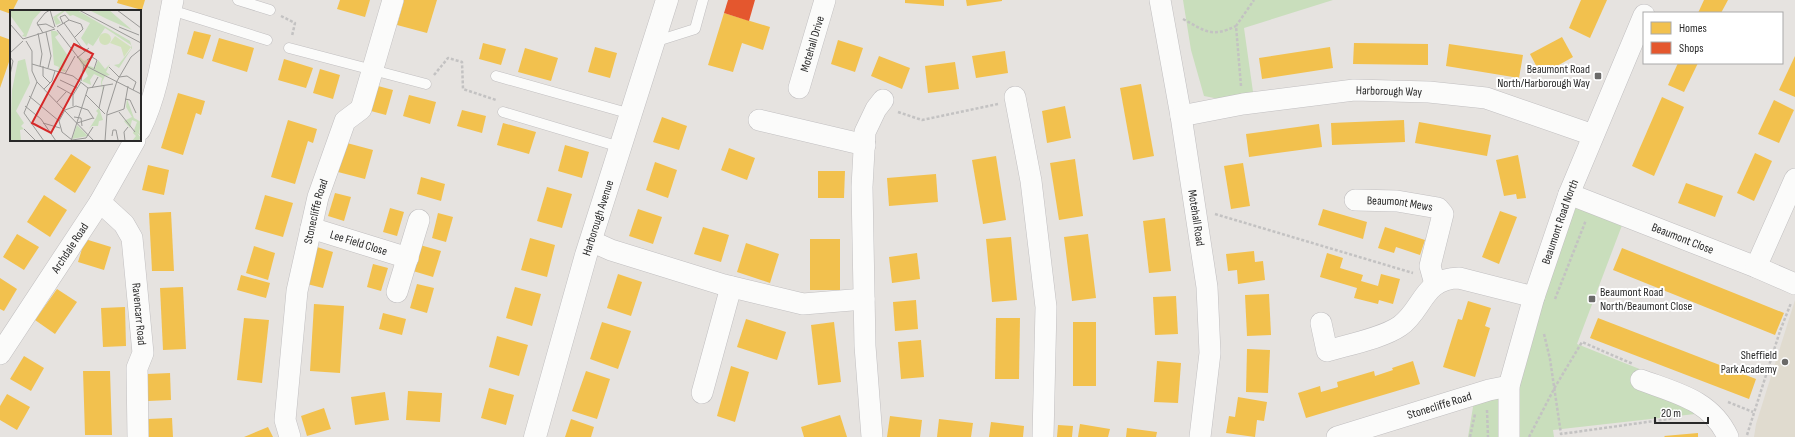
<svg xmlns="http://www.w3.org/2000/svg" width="1795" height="437" font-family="'Sofia Sans Condensed',sans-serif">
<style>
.education{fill:#e0dbcf}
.green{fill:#c9debc}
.homes{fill:#f2c14e}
.shops{fill:#e4572e}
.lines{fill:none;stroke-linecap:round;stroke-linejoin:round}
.service-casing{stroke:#c1bfc0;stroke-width:11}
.minor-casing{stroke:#c1bfc0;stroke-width:22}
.tertiary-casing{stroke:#c1bfc0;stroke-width:23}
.path{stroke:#c3c2c2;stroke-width:2.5;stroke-dasharray:3 2;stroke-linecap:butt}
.service{stroke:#fbfbfa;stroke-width:10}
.minor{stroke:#fbfbfa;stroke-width:21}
.tertiary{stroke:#fbfbfa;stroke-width:22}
.poi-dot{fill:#6b6a69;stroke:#fff;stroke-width:1.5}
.labels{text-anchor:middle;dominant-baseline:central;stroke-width:4;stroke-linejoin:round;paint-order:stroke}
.street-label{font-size:12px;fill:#292929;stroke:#fff}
.poi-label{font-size:12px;fill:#292929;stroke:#fff;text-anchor:end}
.inset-road{fill:none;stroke:#9a9997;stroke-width:1}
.view{fill:#d62828;fill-opacity:0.15;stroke:#d62828;stroke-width:2}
.inset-edge{fill:none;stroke:#292929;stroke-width:2}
</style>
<rect width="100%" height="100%" fill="#e6e3e0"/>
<polygon class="education" points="1795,300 1795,437 1754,437 1756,424"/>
<g class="green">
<polygon points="1183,0 1333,0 1244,28 1255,106 1204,96 1191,50"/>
<polygon points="1576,201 1624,220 1577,344 1647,372 1704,413 1553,430 1554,437 1468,437 1474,401 1507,389"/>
</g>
<g class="homes">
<polygon points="0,0 18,0 11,14 0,10"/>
<polygon points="118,0 145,0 142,10 117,3"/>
<polygon points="340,0 370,0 365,17 337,9"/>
<polygon points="404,0 437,0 427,33 397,25"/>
<polygon points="905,0 944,0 944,6 905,3"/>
<polygon points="966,0 1002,0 1002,1 967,6"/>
<polygon points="1581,0 1607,0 1590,38 1569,28"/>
<polygon points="1704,0 1728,0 1721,13 1698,13"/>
<polygon points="724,13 770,27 763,50 742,43 733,72 708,65"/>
<polygon points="194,31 211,35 203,59 187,54"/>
<polygon points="0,36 11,40 11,56 0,88"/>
<polygon points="1562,37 1573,57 1541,75 1530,54"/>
<polygon points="219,38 254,48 247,72 212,61"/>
<polygon points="838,40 863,48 855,72 831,64"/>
<polygon points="483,43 506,49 501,65 479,59"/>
<polygon points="1354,43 1428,44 1428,65 1353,64"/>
<polygon points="1449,44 1523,55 1519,78 1446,66"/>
<polygon points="595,47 617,53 610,78 588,72"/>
<polygon points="1330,47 1333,68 1262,79 1259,58"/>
<polygon points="525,48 558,58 551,81 518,72"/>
<polygon points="1005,51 1008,73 976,78 972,56"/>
<polygon points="879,56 910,68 902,89 871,76"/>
<polygon points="1795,56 1795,97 1779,90"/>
<polygon points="284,59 313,68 306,88 278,80"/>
<polygon points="955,62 959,89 928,93 925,66"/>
<polygon points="1678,63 1698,63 1684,92 1668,85"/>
<polygon points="320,69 340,75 333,99 313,93"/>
<polygon points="1141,84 1154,156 1133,160 1120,88"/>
<polygon points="378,86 393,90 386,115 371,111"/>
<polygon points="178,93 205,101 201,115 196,113 183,155 161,148"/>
<polygon points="409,95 436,102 430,124 403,116"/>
<polygon points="1662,97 1684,107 1654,176 1632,166"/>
<polygon points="1774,100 1794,110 1779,143 1758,134"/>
<polygon points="1065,106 1071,138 1047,143 1042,111"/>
<polygon points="462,110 486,116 482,133 457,126"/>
<polygon points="662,117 687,126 679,150 653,142"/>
<polygon points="288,120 317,129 313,143 308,141 295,184 271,177"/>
<polygon points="1404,120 1405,142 1332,145 1331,123"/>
<polygon points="1419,122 1491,135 1487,156 1415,143"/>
<polygon points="503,123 536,132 529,154 497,145"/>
<polygon points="1319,124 1322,147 1249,157 1246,134"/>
<polygon points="347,143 373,150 365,179 338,172"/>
<polygon points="565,145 589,152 582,178 558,171"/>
<polygon points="729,148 755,158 747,180 721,170"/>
<polygon points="1755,153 1772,161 1754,201 1737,193"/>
<polygon points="71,154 91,167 75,193 54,179"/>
<polygon points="1518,155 1526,198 1517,199 1516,194 1504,196 1496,160"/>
<polygon points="996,156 1006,220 983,224 972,160"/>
<polygon points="1075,159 1083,216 1059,220 1050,163"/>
<polygon points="655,162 677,170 668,198 646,190"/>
<polygon points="1243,163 1250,206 1231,209 1224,166"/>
<polygon points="148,165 169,170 164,195 142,190"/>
<polygon points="818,171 845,171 844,198 818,198"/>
<polygon points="936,174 938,202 889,206 887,178"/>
<polygon points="421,177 445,184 441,201 417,194"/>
<polygon points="1686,183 1723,196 1715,217 1678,203"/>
<polygon points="547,187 572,194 562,228 537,221"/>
<polygon points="335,193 351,197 344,221 328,216"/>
<polygon points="44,195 67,210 50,237 27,222"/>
<polygon points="265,195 293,203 283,237 255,229"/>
<polygon points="390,208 404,212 397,236 383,232"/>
<polygon points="638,209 662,217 653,244 629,236"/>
<polygon points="1323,209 1367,222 1363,239 1318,225"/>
<polygon points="1500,211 1517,217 1499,264 1482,257"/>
<polygon points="171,212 174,271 152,271 149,213"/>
<polygon points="438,213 453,217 446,242 432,238"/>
<polygon points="1165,218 1171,271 1149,273 1143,221"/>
<polygon points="703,227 729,235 721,262 694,254"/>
<polygon points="1385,227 1425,240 1420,255 1396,247 1394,253 1378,248"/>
<polygon points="17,234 39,247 24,270 3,257"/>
<polygon points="1088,234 1096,298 1072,301 1064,237"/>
<polygon points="1011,237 1017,300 992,302 986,239"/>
<polygon points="530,238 555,245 547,277 521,270"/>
<polygon points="85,239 111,247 104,270 78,262"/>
<rect x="810" y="239" width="30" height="51"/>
<polygon points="746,243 779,254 770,283 737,272"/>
<polygon points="420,245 441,251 433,277 413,271"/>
<polygon points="254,246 275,253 268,280 246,273"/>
<polygon points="317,247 333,252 323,288 307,284"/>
<polygon points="1622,248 1784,313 1775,335 1613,270"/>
<polygon points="1254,251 1255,262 1263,261 1265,280 1238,284 1237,270 1228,271 1226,254"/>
<polygon points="917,253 920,279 892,283 889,257"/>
<polygon points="1327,253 1343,258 1340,268 1363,275 1361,281 1378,286 1381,274 1400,279 1393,304 1379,300 1378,304 1354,298 1357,288 1320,277"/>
<polygon points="373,264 388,268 381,291 367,287"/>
<polygon points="618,274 642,282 631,316 607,308"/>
<polygon points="241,275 270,283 266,298 237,290"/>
<polygon points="0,278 17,289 4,311 0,309"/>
<polygon points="417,284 434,288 427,313 410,308"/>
<polygon points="183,287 186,349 163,350 160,288"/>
<polygon points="515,287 541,294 532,326 506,318"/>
<polygon points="57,289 77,302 55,334 35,320"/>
<polygon points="1269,294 1271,335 1247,336 1245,295"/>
<polygon points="1176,296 1178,334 1155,335 1153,297"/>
<polygon points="916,300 918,329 895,331 893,302"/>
<polygon points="1468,301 1491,308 1485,326 1490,328 1475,377 1443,367 1458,319 1462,320"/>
<polygon points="314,304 344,306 340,373 310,371"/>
<polygon points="125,307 126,346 103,347 101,308"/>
<polygon points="383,313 406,319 402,335 379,329"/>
<polygon points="244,318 269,320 262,383 237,380"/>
<polygon points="996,318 1020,318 1019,379 995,379"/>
<polygon points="1598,318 1756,379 1749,399 1590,338"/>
<polygon points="746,319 786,332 777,360 737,347"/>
<polygon points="602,322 631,331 618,369 590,359"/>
<polygon points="834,322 841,382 818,385 811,325"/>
<rect x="1073" y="322" width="23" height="64"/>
<polygon points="497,336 528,345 519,376 489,367"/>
<polygon points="921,340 924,377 901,379 898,342"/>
<polygon points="1247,349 1270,350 1268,393 1246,392"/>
<polygon points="24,356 44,368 31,391 10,379"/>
<polygon points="1157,361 1181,363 1178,403 1154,402"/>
<polygon points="1413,361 1420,384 1306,418 1298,393 1320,386 1321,392 1338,387 1337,382 1374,371 1375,376 1393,370 1392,368"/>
<polygon points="731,366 749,372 735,422 717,416"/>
<polygon points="83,371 110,371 112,435 85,435"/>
<polygon points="586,371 610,379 597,419 572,411"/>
<polygon points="170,373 171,400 148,401 147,374"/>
<polygon points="489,388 514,395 506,425 481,418"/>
<polygon points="408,391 442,393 440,422 406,420"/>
<polygon points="385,392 389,420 355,425 351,397"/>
<polygon points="7,394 30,407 17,430 0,420 0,406"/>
<polygon points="1238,397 1267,402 1264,421 1257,420 1255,437 1226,433 1229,416 1235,417"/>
<polygon points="324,408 331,429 307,436 301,416"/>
<polygon points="840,415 847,437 804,437 801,427"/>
<polygon points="890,416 922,420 920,437 887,437"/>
<polygon points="172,418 173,437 148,437 148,419"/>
<polygon points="571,419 594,427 591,437 565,437"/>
<polygon points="939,419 973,423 971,437 937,437"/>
<polygon points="991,422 1024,426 1023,437 989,437"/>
<polygon points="1080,424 1110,429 1108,437 1078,437"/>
<polygon points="1058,425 1073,426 1072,437 1057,437"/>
<polygon points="268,427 273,437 244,437"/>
<polygon points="1127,428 1157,432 1156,437 1126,437"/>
<polygon points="1698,433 1698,437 1665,437 1664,436"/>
</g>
<polygon class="shops" points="728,0 755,0 749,21 724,13"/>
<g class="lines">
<defs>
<g id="service">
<polyline points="238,0 270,10"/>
<polyline points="171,10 267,40"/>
<polyline points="654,42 695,29 703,0"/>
<polyline points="289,48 426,84"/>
<polyline points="496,76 631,114"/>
<polyline points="503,112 620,147"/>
</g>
<g id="minor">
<path id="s1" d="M1160,0L1181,116L1207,287L1210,353L1200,437"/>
<path id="s2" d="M799,88L825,0"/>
<polyline points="1015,97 1031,181 1046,307 1043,437"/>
<path id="s3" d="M1181,116L1243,104L1354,90L1429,92L1486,98L1593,135"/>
<polyline points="759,120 865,145"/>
<path d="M140,130C160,89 164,44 173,0"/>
<path id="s4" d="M1569,194L1756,267L1795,284"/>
<path id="s5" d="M1355,200L1397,201L1438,208L1443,214L1430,266L1435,284"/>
<path id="s6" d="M100,202L124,224L132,238L143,353L137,368L138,437"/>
<path id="s7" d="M311,228L408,258"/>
<polyline points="591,241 611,250 724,285 803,304 864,299"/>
<polyline points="1756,267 1795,179"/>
<polyline points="397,292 419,220"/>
<path d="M1321,323L1327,351C1347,345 1383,338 1400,326C1423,310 1423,278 1459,278L1534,297"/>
<path id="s8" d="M0,354L100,202L135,140"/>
<path d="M1641,380C1676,393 1711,400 1728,437"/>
<polyline points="702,393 731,287"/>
<path id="s9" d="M290,437L285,420L297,291L318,197L345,121L361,109L393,0"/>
<polyline points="872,437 865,346 862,187 865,132 876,109 883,100"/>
<path id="s10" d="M1337,437L1489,390L1509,386"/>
<path id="s11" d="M1509,437V386L1534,297L1569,194L1644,15"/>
</g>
<g id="tertiary">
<path id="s12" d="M535,437L586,255L667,0"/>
</g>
</defs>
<use href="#service" class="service-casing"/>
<use href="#minor" class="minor-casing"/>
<use href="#tertiary" class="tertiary-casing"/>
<g class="path">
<polyline points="281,16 295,23 292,36"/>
<path d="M1183,19C1205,31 1212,38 1236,26"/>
<polyline points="434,75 448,58 462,62 463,89 496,100"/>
<polyline points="1241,86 1236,26 1254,0"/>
<polyline points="898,112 922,120 998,104"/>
<polyline points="1215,214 1413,273"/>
<polyline points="1555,299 1586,220"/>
<polyline points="1544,334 1550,359 1561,434 1683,417"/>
<polyline points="1728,402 1753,412"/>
<polyline points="1487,410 1488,437"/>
<polyline points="1747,435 1780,331 1791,303"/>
<polyline points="1470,437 1475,414"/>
<polyline points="1529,437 1555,387 1582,342 1633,364"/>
</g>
<use href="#service" class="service"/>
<use href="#minor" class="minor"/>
<use href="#tertiary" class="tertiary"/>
</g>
<g class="poi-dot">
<rect x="1594" y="72" width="8" height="8" rx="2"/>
<rect x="1588" y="295" width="8" height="8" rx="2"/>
<circle cx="1785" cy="362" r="4"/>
</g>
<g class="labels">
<g class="street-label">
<text stroke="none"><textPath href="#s2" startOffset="46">Motehall Drive</textPath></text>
<text stroke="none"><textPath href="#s3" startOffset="210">Harborough Way</textPath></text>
<text stroke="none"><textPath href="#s5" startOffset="45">Beaumont Mews</textPath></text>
<text stroke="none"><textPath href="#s9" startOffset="229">Stonecliffe Road</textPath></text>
<text stroke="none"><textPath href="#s12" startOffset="228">Harborough Avenue</textPath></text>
<text stroke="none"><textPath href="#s1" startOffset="221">Motehall Road</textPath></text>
<text stroke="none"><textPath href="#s11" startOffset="223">Beaumont Road North</textPath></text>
<text stroke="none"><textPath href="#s4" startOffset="122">Beaumont Close</textPath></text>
<text stroke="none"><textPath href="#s7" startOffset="50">Lee Field Close</textPath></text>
<text stroke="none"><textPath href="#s8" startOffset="127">Archdale Road</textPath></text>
<text stroke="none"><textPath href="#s6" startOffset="125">Ravencarr Road</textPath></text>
<text stroke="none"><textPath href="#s10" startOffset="107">Stonecliffe Road</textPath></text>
</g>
<g class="poi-label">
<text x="1590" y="69">Beaumont Road<tspan x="1590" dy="14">North/Harborough Way</tspan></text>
<text x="1600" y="292" text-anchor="start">Beaumont Road<tspan x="1600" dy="14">North/Beaumont Close</tspan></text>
<text x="1777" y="355">Sheffield<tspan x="1777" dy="14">Park Academy</tspan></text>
</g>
</g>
<g transform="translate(10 10)">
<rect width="131" height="131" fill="#e6e3e0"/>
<path d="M0,0H32L23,10L16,27L12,26L14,24L0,5ZM54,0H67L120,31L122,38L109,58L104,55L109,54L121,39V35L95,18L83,36L78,33L77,36L71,28L80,13L63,5L60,6L55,1L47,7L51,13L46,15L43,7ZM79,0H99L122,20L97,9ZM41,21H46L49,24L45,27L58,46L53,59L56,60L55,62L48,60L49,57L44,55ZM70,47L74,51L80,48L77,55L85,58L88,50L95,59L100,54L96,62L100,65L95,66L92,72L93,84L91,72L92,68L84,64L80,70L81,75L72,71L78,66L68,48ZM15,49L20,73L6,101L14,113L11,116L14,119L10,120L11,131H0L2,80L8,51ZM117,89L124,108L131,112L129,124L131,121V126L127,123L131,128L128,131H122L126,126L123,123L127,112L122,110L120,118L114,111L122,107L116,97ZM89,98L93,110L89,111L88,116H82L79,119L86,108L88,103L86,101ZM67,115L78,126L62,129Z" fill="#c9debc"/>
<path d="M89 29a6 6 0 1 1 12 0a6 6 0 1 1-12 0ZM105,26L121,37L114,47L111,37L100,33Z" fill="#d2e1bb"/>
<path class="inset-road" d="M40,0L45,17M69,0L131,33M107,0L131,18M54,13L75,42M0,14L13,29M53,14L50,7L55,5L59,10M27,15L36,14L44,18M47,17L59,10L71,14L73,19L64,28M109,17L129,25M47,20L74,55L131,84M36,22L41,46L38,58M28,23L32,44L30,56M33,23L27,13L35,3L40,0M13,29L45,19M16,31L22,41V61L27,72L84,131M0,43L13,31M0,47L3,51L0,65M67,48L79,38M77,50L82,47L87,50L84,59M22,54L63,66L78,78L103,74M33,56V66L40,73M99,57L109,67L117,66L126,72L123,80M55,64L65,46M50,70L67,78M71,71L74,55M27,72L14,103L34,131M47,76L63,85M82,78L88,67M34,79L42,71L45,61M76,85L95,104M19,86L49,111M115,89L120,90L126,103M47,92L56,82M15,96L31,109L46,131M63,96V85L71,72M89,98L94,76M109,102L125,122M97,105L114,99L118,76M64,107L71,108L72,116M33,113L50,118M67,113L83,108M83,117L76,128L62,130L52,122L49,111L55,100L66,96L78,100L84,109M14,119L26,131M102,126L103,120H106L108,130M61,131L78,78M95,131L97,103L107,71L121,47L131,39M115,131L114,122L118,117"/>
<path class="view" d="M64,34L83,44L41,123L22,113Z"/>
<rect width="131" height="131" class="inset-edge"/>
</g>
<rect x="1643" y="12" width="140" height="52" fill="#ffffff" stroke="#a9a9a9"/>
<rect x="1651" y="22" width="20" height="12" fill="#f2c14e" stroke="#a9a9a9"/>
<text x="1679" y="32" font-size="12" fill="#292929">Homes</text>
<rect x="1651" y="42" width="20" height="12" fill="#e4572e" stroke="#a9a9a9"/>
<text x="1679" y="52" font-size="12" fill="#292929">Shops</text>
<path d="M1655 417v6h53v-6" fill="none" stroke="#292929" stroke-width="2"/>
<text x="1661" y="417" font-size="12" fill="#292929" stroke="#ffffff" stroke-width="3" paint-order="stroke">20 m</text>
</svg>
